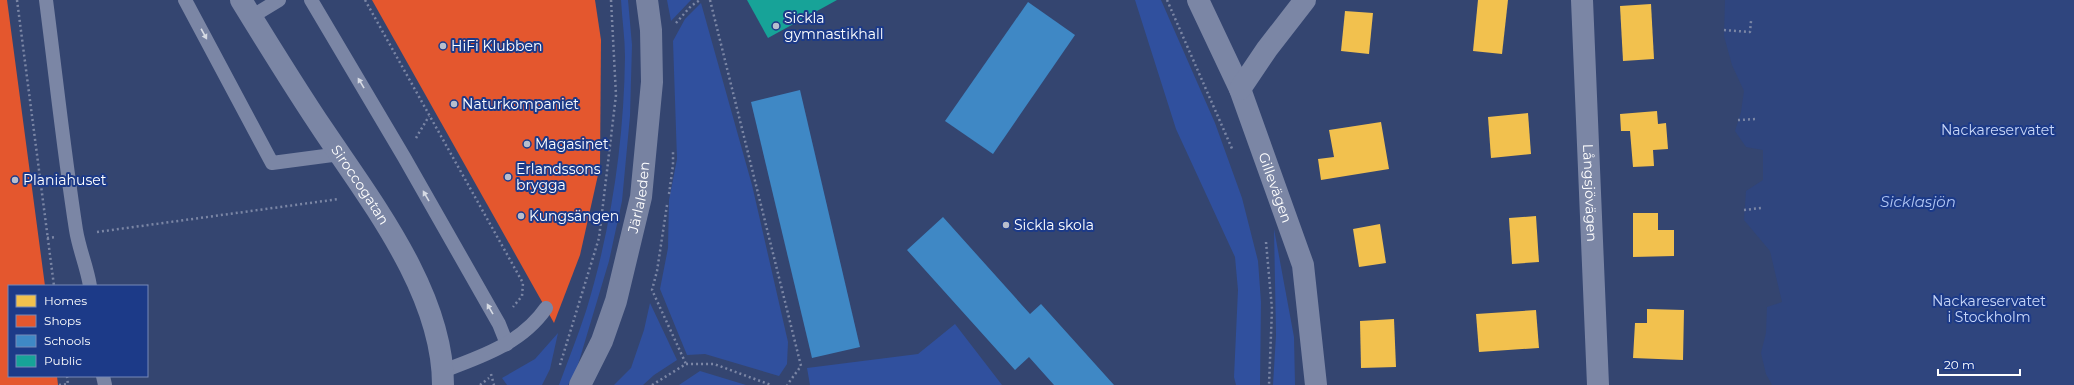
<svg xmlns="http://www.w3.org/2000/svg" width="2074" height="385" font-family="Montserrat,sans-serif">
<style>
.green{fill:#30509e}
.water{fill:#2f457e}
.homes{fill:#f2c14e}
.shops{fill:#e4572e}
.schools{fill:#3f88c5}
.public{fill:#17a398}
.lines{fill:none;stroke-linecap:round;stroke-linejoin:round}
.path{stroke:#7b86a5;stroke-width:2.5;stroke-dasharray:2 3;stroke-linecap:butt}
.service{stroke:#7b86a5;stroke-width:14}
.minor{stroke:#7b86a5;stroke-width:22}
.secondary{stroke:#7782a1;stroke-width:22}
.oneway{fill:#d7dbe4}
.poi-dot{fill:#b8becd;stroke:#1c3a88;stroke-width:1.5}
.labels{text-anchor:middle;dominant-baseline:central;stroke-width:4;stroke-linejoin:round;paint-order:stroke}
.poi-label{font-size:14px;fill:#fff;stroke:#1c3a88;text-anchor:start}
.park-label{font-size:14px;fill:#cad8f9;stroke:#1c3a88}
.street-label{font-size:14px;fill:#fff;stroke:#1c3a88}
.water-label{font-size:15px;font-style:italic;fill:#b0c5f3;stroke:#1c3a88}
</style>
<rect width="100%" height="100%" fill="#344570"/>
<g class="green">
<path d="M621,0H628L632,45L630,116L622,201L609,261L577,368L568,385H559C568,360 578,336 586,311C611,230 624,142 625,57C625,38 622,19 621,0Z"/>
<polygon points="667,0 691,0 671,21"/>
<polygon points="1135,0 1161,0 1215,123 1242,198 1258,261 1261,302 1260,385 1236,385 1234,377 1238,290 1235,257 1176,129"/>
<polygon points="701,3 752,185 788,342 787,364 779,376 705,354 687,355 660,289 668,248 669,200 677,159 673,41 685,19"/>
<polygon points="1274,229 1294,337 1295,385 1273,385 1276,335"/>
<polygon points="650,303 677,360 654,375 643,385 614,385 631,368 644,330"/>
<polygon points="955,324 1002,385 810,385 807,368 918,354"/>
<polygon points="558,333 550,369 542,385 507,385 502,378 535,359"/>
<polygon points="700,371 746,385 679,385"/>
</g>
<polygon class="water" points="1725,0 2074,0 2074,385 1772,385 1766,374 1761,353 1766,333 1767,307 1782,302 1770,251 1744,220 1746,191 1763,180 1763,150 1746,147 1735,131 1741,112 1744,91 1732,65 1724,36"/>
<g class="homes">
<polygon points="1478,0 1508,0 1502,54 1473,51"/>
<polygon points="1651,4 1654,59 1623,61 1620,6"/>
<polygon points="1345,11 1373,13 1369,54 1341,51"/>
<polygon points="1657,111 1658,124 1666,123 1668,149 1653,150 1654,166 1633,167 1630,131 1621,131 1620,114"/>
<polygon points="1528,113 1531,154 1491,158 1488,117"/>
<polygon points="1381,122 1389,169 1321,180 1318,159 1334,157 1329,130"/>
<polygon points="1633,213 1658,213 1658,230 1674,230 1674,256 1633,257"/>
<polygon points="1536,216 1539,262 1512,264 1509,218"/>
<polygon points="1380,224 1386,263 1359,267 1353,229"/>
<polygon points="1647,309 1684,310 1683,360 1633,358 1635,323 1647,323"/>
<polygon points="1536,310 1539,348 1479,352 1476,314"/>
<polygon points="1394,319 1396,367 1361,368 1360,321"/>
</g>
<g class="shops">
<polygon points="0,0 7,0 45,286 9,286 9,376 57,376 58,385 0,385"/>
<polygon points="372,0 595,0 601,40 600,166 580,255 554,323"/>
</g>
<g class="schools">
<polygon points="1028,2 1075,35 993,154 945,121"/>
<polygon points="800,90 860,347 812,358 751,102"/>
<polygon points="943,217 1030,314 1041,304 1114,385 1054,385 1029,357 1015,370 907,250"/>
</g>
<polygon class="public" points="747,0 837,0 768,38"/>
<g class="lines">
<g class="path">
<polyline points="17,0 54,286"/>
<polyline points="365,0 523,283 522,296 513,307"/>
<polyline points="710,0 801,366 787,385"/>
<polyline points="1167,0 1233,151"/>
<polyline points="676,23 691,6 700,0"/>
<polyline points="1724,30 1750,32 1751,21"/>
<polyline points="1738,120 1757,119"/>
<polyline points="416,138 429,116"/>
<polyline points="669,194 673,165 673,150"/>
<polyline points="667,205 657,271 652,290 686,364"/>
<polyline points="1744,210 1761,208"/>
<polyline points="97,232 339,199"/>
<polyline points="47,238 56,237"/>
<polyline points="1266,242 1272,309 1269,385"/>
<polyline points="560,365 599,238 616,95 611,0"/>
<polyline points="491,374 494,385"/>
<polyline points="67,376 68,385"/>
<polyline points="59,385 68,384"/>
<polyline points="480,385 489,378"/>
<polyline points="652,385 686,364 714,364 771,385"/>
</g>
<g class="service">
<path d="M46,0C56,77 64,153 76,230C79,249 87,267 90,286"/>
<polyline points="185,0 272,163 340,154"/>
<polyline points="311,0 404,157 499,324 507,344"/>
<polyline points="251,17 279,0"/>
<path d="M443,371C481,357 522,343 546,308"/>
<polyline points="103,376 105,385"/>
</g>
<g class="minor">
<path id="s1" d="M241,0C268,44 295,88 324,131C373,204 443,294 443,385"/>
<path id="s2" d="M1198,0L1240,89L1303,265L1316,385"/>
<path id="s3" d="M1582,0L1598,385"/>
<polyline points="1240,89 1267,49 1305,0"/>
</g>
<path class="secondary" id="s4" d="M580,385L602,341L616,301L641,197L652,82L651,30L647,0"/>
</g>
<defs><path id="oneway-solid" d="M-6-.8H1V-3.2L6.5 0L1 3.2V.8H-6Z"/></defs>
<g class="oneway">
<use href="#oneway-solid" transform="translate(204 34) rotate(61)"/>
<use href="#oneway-solid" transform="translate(361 83) rotate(-121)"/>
<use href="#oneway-solid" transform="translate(426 196) rotate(-120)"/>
<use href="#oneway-solid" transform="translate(490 309) rotate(-120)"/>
</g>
<g class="poi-dot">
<circle cx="776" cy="26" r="4"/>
<circle cx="443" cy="46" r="4"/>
<circle cx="454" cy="104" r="4"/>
<circle cx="527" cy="144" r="4"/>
<circle cx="508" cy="177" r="4"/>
<circle cx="15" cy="180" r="4"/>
<circle cx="521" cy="216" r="4"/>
<circle cx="1006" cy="225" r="4"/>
</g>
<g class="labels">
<g class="poi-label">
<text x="784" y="18">Sickla<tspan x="784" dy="16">gymnastikhall</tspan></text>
<text x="451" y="46">HiFi Klubben</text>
<text x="462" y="104">Naturkompaniet</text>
<text x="535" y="144">Magasinet</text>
<text x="516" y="169">Erlandssons<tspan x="516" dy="16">brygga</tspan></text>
<text x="23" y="180">Planiahuset</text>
<text x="529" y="216">Kungsängen</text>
<text x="1014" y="225">Sickla skola</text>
</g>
<g class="park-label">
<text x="1998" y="130">Nackareservatet</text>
<text x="1989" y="301">Nackareservatet<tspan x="1989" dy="16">i Stockholm</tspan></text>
</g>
<g class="street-label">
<text stroke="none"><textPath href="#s1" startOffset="220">Siroccogatan</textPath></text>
<text stroke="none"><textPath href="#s2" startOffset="203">Gillevägen</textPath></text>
<text stroke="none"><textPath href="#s3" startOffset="193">Långsjövägen</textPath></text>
<text stroke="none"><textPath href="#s4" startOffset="198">Järlaleden</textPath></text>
</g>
<g class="water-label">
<text x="1918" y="201">Sicklasjön</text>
</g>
</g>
<rect x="8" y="285" width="140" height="92" fill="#1c3a88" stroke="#7789b8"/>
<rect x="16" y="295" width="20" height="12" fill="#f2c14e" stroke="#7789b8"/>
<text x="44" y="305" font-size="12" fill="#ffffff">Homes</text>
<rect x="16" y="315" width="20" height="12" fill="#e4572e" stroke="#7789b8"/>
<text x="44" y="325" font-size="12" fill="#ffffff">Shops</text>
<rect x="16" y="335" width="20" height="12" fill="#3f88c5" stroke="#7789b8"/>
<text x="44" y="345" font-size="12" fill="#ffffff">Schools</text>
<rect x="16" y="355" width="20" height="12" fill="#17a398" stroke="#7789b8"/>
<text x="44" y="365" font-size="12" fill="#ffffff">Public</text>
<path d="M1938 369v6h82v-6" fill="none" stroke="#ffffff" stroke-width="2"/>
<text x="1944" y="369" font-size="12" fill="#ffffff" stroke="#1c3a88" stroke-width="3" paint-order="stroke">20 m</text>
</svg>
